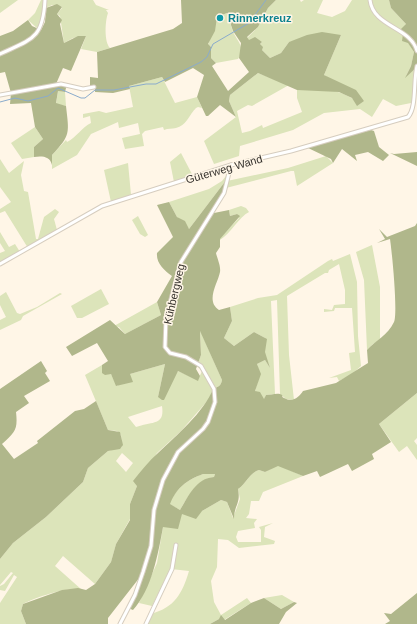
<svg xmlns="http://www.w3.org/2000/svg" width="417" height="624" font-family="Arial,sans-serif">
<style>
.green{fill:#dce4ba;fill-rule:evenodd}
.forest{fill:#b0b78b;fill-rule:evenodd}
.lines{fill:none;stroke-linecap:round;stroke-linejoin:round}
.stream{stroke:#8aabcc;stroke-width:1}
.minor-casing{stroke:#d6cdbf;stroke-width:5}
.minor{stroke:#fff;stroke-width:3}
.culture-dot{fill:#0f9aa8;stroke:#fff6e7;stroke-width:1.5}
.labels{text-anchor:middle;dominant-baseline:central;stroke-width:3;stroke-linejoin:round;paint-order:stroke}
.culture-label{font-size:11px;font-weight:bold;fill:#0d838f;stroke:#fff6e7;text-anchor:start}
.street-label{font-size:11px;fill:#35312c;stroke:#fff6e7}
</style>
<rect width="100%" height="100%" fill="#fff6e7"/>
<g class="green">
<polygon points="0,0 18,0 0,13"/>
<polygon points="41,0 44,0 43,14 38,29 28,20 35,13"/>
<path d="M46,0H93L96,5L109,10H106L108,13C105,21 104,42 110,48L97,52L81,49L86,36L73,38L64,43L60,16L57,14L62,8L61,6L52,5L46,8Z"/>
<path d="M276,0H300L301,2L304,0H323L317,13L332,17L345,11L352,0H389L391,8L406,24L403,34L414,52L411,66L406,76L415,69L413,101L411,103L396,106L383,99L372,117L360,109L324,113L293,130L240,146L239,156L214,164L204,141L236,117L229,101L230,95L258,73L289,85L252,106L248,105L237,111L242,133L250,131L262,125L263,128L302,112L297,98V90C311,90 326,88 338,92C349,95 353,101 364,101L324,75L341,35L289,42L281,53L270,58L262,50L260,44L262,42L249,41L247,38L258,27L268,8Z"/>
<path d="M227,13C229,19 231,26 233,32C238,42 246,48 238,59L216,63L211,58V47L208,45L217,17Z"/>
<path d="M162,77L175,103L197,97L202,108L198,107L196,108C189,115 186,126 176,128C172,129 168,128 164,130L163,127L145,131L142,134L144,146L125,149L122,138L140,134L138,123L119,128L118,122L91,134L77,155L52,169V155L66,140L67,142C77,137 82,127 91,123L90,116L83,118V114L99,111L106,113L133,107L129,86Z"/>
<polygon points="58,91 65,92 66,106 56,104"/>
<polygon points="35,127 43,139 34,147 34,157 22,159 11,143"/>
<polygon points="181,153 193,176 174,182 170,162"/>
<polygon points="326,156 333,163 297,186 294,171 291,171 226,188 227,181 288,168"/>
<polygon points="0,159 9,173 24,161 21,175 24,191 28,192 36,239 38,239 44,217 55,209 59,212 54,219 57,230 28,248 5,211 0,213 0,209 11,202 0,187"/>
<polygon points="128,163 131,195 111,202 104,170"/>
<polygon points="227,167 229,169 227,179 189,229 177,217 169,202 209,189 222,181 226,176 225,170"/>
<path d="M241,206L246,208L249,212C239,217 231,233 220,240L219,239L239,218L237,214L230,216L229,210Z"/>
<polygon points="138,216 148,235 145,237 140,234 132,220"/>
<polygon points="0,232 9,247 15,244 20,252 0,263 0,253 5,251 0,243"/>
<polygon points="372,245 380,287 380,340 373,344 367,350 364,280 356,252"/>
<polygon points="350,254 357,282 358,336 361,366 352,374 339,381 337,377 329,378 351,370 349,353 355,352 352,308 335,308 334,311 324,312 324,309 332,310 334,305 345,304 345,290 339,264 329,270 328,273 325,273 287,296 289,355 294,400 286,399 280,394 277,300 271,301 275,394 266,395 264,400 255,391 260,374 257,364 265,360 270,368 265,356 265,338 254,332 234,346 224,338 232,321 230,307 258,298 277,295 328,261 332,259 333,261"/>
<polygon points="101,289 109,304 82,318 77,318 71,306"/>
<polygon points="6,292 17,313 20,314 37,307 60,293 62,294 23,316 21,320 0,330 0,320 6,317 0,305 0,296"/>
<polygon points="157,302 161,315 127,333 125,334 119,327 114,326"/>
<path d="M200,330L222,380C221,386 218,387 213,389L209,399L181,431L157,453L137,486L130,504V519L116,544L111,562L95,584L63,556L55,566L82,590C70,585 34,598 23,604L21,611L26,624H0V603L17,577L14,575L5,591L0,590V586L4,584L13,573L11,572L0,585V559L13,543L46,517L83,482L88,468L108,451L122,447L121,435L117,431L108,430L85,375L102,365L108,374H111L117,386L130,374L165,364L158,397L178,371L198,380L202,371L197,366L201,355ZM162,406C165,426 152,421 136,427L128,417ZM122,453L133,463L126,472L116,461Z"/>
<polygon points="417,393 417,438 414,441 417,445 417,460 407,446 399,452 379,424"/>
<path d="M278,465L303,476L263,492L259,501H251L249,514L246,518L257,519L254,523L255,528L238,531L236,537L238,542H261V530L259,527L273,523L265,527L264,537L275,541L274,544L239,548L228,540L218,539L217,567L211,581L214,602L221,615L247,598L251,603L224,620L219,619L210,624H147L151,614C175,607 182,594 189,571L171,569L152,606L139,603L157,563L163,527L182,513L202,511L221,500L227,502L233,518L240,499L238,489C247,483 249,473 259,470L265,472Z"/>
<path d="M203,474H215L214,477C198,478 187,498 180,510L169,504C177,487 187,480 203,474Z"/>
<polygon points="282,595 294,602 281,609 264,598"/>
</g>
<g class="forest">
<path d="M181,0H276L268,8L258,27L247,37L249,40L255,37L262,42L260,44L263,47L262,50L270,58L281,53L289,42L307,35L322,32L341,35L324,75L356,90L364,101L357,106L352,98L339,92L297,90L258,73L230,95L229,101L236,117L220,105L208,116H206L197,97L204,75L193,68L165,82L162,77L129,86L130,89L113,93L95,92V86L90,87V77L98,78L97,52L173,29L182,23ZM227,13L233,31L241,43L239,58L249,72L228,91L212,66L216,63L211,58V47L208,44L215,31L217,17Z"/>
<polygon points="389,0 417,0 417,67 405,78 411,66 414,52 408,43 402,41 403,34 398,32 406,24 391,8"/>
<path d="M57,4L62,7L57,14L62,20L60,24L64,43L78,36H86L71,71L63,68L56,84H67L65,92L58,91L56,103L66,106C69,133 71,135 52,155V165C50,156 42,156 34,157V147L43,139L35,127L31,103L10,104L11,93L5,72L0,73V36L13,31L28,20L32,26L41,30L45,22L46,8Z"/>
<polygon points="371,130 374,131 379,147 389,155 383,161 368,152 355,155 357,161 342,149 333,163 331,159 306,147"/>
<polygon points="417,152 417,166 390,153 394,154"/>
<path d="M227,179L226,188L211,212L214,213L229,210L230,216L237,214L240,216L220,239V247L216,253C217,258 221,266 220,272C218,283 205,301 219,310L230,307L232,321L224,338L234,346L254,332L267,339L265,352L270,368L265,360L257,364L261,374L255,391L260,392L264,399L266,395C270,395 276,393 280,394C285,396 280,396 284,398C293,403 299,397 303,391L336,383L368,363L367,350C376,340 388,335 394,322C398,313 392,252 390,239L377,243L385,239L379,229L387,237L415,226L417,223V393L379,424L391,442L372,454L374,459L352,471L348,464L320,477L317,471L303,476L278,466L265,472L259,470C249,473 247,483 238,489C241,504 234,505 234,519L227,502L221,500L202,511L196,519L182,514L178,529L163,527C158,554 152,589 133,610L128,608L142,578L140,577L108,618V624H26L21,611L23,604L62,590L78,588L86,590L95,584L111,562L116,544L130,520V504L137,486L133,481C141,471 149,461 158,453C176,436 204,412 213,389C218,387 221,386 222,380L200,331L201,355L196,369L200,376L198,381L178,371L164,400H162L158,397L165,364L130,374L133,382L116,386L111,374L105,375L102,373V365L108,361L97,343L72,356L66,347L110,320L125,334L161,315L157,302L172,276C164,270 156,263 157,253L173,237L157,205L169,202L177,217L185,221L189,229ZM203,474H215L214,477C196,478 188,497 180,510L170,504C177,487 187,480 203,474Z"/>
<path d="M41,361L47,371L45,373L50,381L24,396L29,403L16,412C18,430 15,432 2,444L14,459L38,443L37,441L75,411L84,409L96,401L108,430L120,432L123,445L120,449L108,451L88,468L83,482L46,517L13,543L0,559V389Z"/>
<polygon points="417,593 417,624 385,624 390,621 384,613 391,614"/>
<polygon points="264,598 281,609 294,602 297,603 286,612 279,624 210,624 219,619 221,615 225,620 251,603"/>
</g>
<g class="lines">
<polyline class="stream" points="0,102 15,98 28,101 48,96 58,88 81,98 85,98 95,90 114,90 146,84 156,84 201,62 207,57 213,44 249,23 266,0"/>
<defs>
<g id="minor">
<path d="M370,0C373,27 411,27 417,51"/>
<path d="M0,54C32,39 43,39 45,0"/>
<polyline points="0,95 61,84 83,89 94,87"/>
<path d="M0,264L102,206L231,165L291,151L408,117C417,107 413,81 417,66"/>
<polyline points="120,624 135,595 143,572 151,546 154,510 163,480 178,452 203,429 208,422 215,402 214,389 201,366 186,357 170,353 165,347 166,318 181,262 224,193 231,165"/>
<polyline points="146,624 172,569 176,545"/>
</g>
</defs>
<use href="#minor" class="minor-casing"/>
<use href="#minor" class="minor"/>
</g>
<circle class="culture-dot" cx="220" cy="18" r="4"/>
<g class="labels">
<g class="culture-label">
<text x="228" y="18">Rinnerkreuz</text>
</g>
<g class="street-label">
<text transform="translate(224 169) rotate(-16)">Güterweg Wand</text>
<text transform="translate(174 294) rotate(-77)">Kühbergweg</text>
</g>
</g>
</svg>
